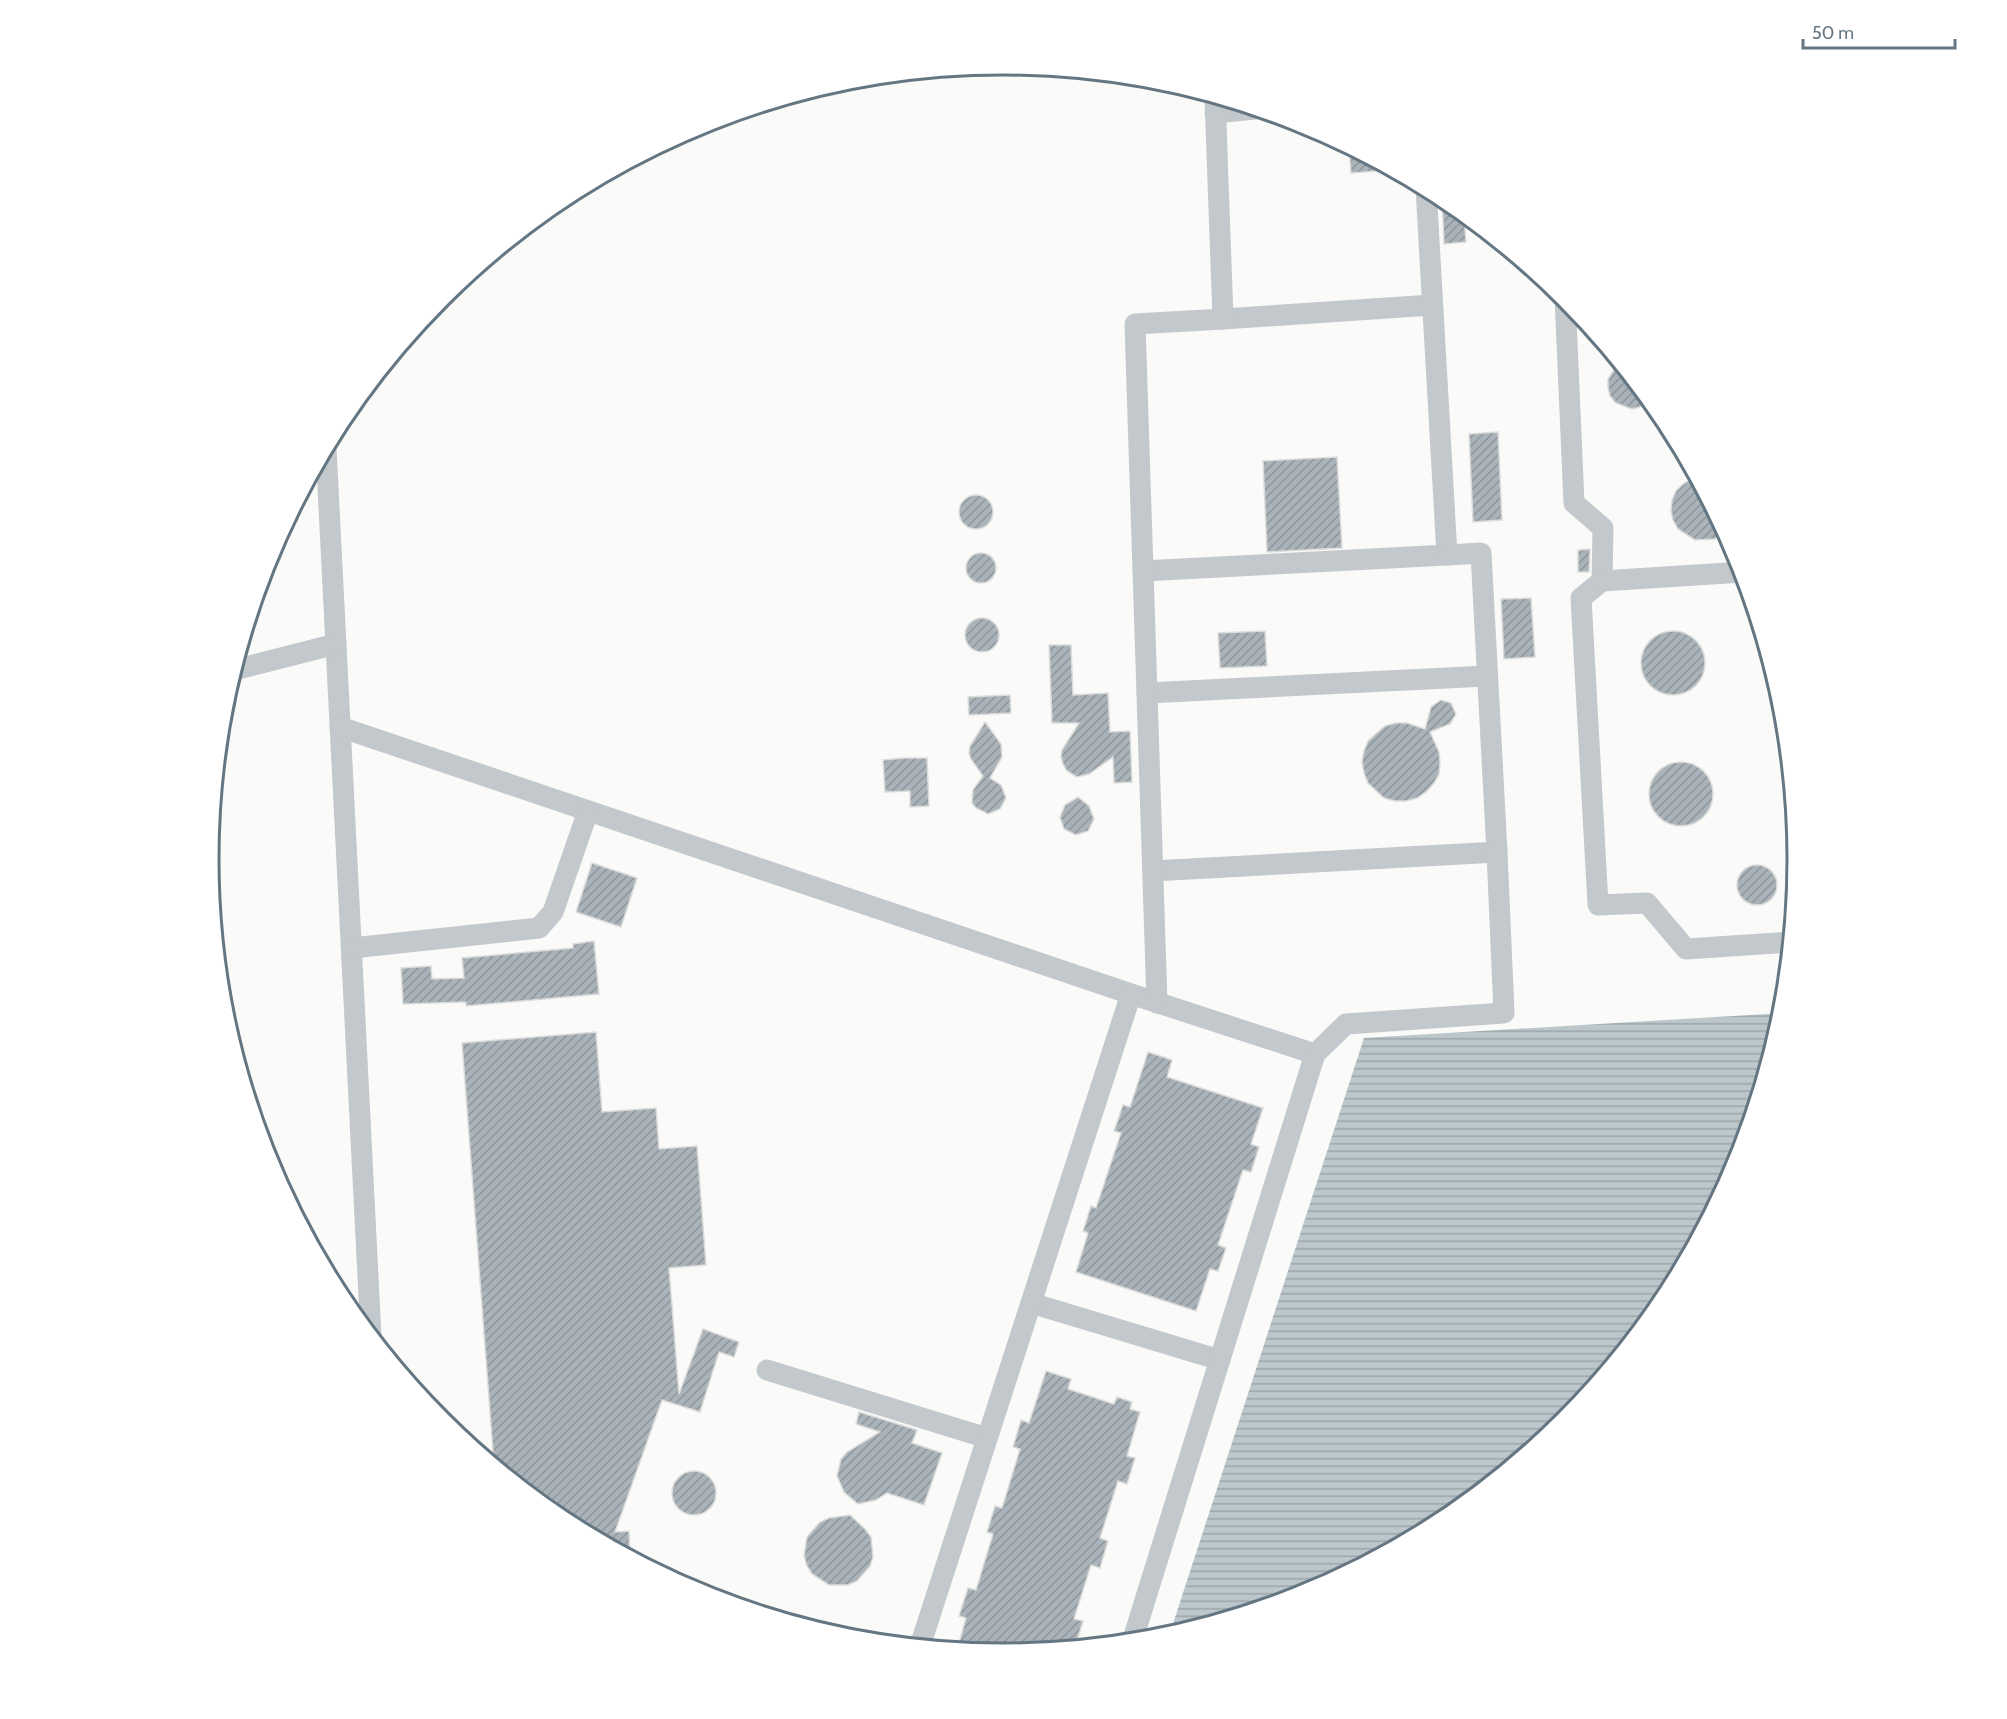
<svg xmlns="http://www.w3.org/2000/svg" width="2007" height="1719" font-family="Cabin,sans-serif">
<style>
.water{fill:url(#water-rules)}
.building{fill:url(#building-hatch);stroke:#dcdcda;stroke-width:1.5}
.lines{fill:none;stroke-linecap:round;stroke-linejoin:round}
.minor{stroke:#c3c8cc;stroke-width:21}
.rim{fill:none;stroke:#657683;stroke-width:3}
</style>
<defs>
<pattern id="water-rules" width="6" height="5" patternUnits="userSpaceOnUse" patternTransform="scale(1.5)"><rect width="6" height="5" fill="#bbc7cb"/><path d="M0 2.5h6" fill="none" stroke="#9ca6aa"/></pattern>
<pattern id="building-hatch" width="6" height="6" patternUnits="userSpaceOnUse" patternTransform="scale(1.5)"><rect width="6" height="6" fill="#aab3b9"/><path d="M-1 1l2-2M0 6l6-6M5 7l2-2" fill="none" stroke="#8e969c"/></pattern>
</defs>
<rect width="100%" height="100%" fill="#fafaf8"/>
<polygon class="water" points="1783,1013 1738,1164 1664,1301 1565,1422 1445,1521 1307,1594 1169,1636 1364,1038"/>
<g class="building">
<polygon points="1349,147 1373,160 1392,170 1351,173"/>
<polygon points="1442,197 1464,214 1466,242 1444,244"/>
<polygon points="1619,362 1651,401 1640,407 1632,409 1616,403 1610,396 1608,388 1608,379"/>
<polygon points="1498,432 1502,520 1473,522 1469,434"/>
<polygon points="1337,457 1342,548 1267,552 1263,461"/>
<polygon points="1696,476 1726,532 1715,539 1695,540 1678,529 1673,520 1671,511 1672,500 1676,491 1683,484"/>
<circle cx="976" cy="512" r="17"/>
<polygon points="1590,549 1589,572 1578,572 1578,550"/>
<circle cx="981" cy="568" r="15"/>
<polygon points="1531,598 1535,657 1504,659 1501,599"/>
<circle cx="982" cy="635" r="17"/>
<polygon points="1265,631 1267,666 1220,668 1218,633"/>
<circle cx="1673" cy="663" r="32"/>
<polygon points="1049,645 1071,645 1073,695 1108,693 1110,732 1130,731 1132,782 1114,783 1113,757 1089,774 1077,777 1067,771 1063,764 1061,757 1062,750 1079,723 1052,723"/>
<polygon points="1010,695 1011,713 969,715 968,697"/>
<polygon points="1441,700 1451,703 1456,714 1450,724 1430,732 1439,752 1440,762 1439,774 1434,783 1426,792 1417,798 1406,801 1395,801 1384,798 1368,783 1364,773 1362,762 1364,751 1368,741 1385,726 1396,723 1407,723 1425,729 1431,707"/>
<polygon points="985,722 1001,744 1002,757 990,778 1001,785 1006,798 1000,809 988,814 976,808 972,803 973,790 983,776 971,759 969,753 970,746"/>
<polygon points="904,758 927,758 929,806 910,807 910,791 885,792 883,760"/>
<circle cx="1681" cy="794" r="32"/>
<polygon points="1078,797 1089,806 1094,819 1088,831 1076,835 1064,829 1060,817 1065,805"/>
<polygon points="592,863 637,878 621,927 576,912"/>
<circle cx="1757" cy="885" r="20"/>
<polygon points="594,941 599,994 466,1006 466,1002 403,1004 401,968 431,966 432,979 464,978 462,958 573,948 573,944"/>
<polygon points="596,1032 602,1112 656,1108 659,1149 697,1146 706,1265 669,1268 679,1394 703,1329 739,1342 734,1357 719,1352 700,1412 662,1400 615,1532 629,1531 630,1557 562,1520 494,1465 462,1043"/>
<polygon points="1148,1052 1172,1060 1167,1077 1263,1108 1251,1144 1259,1147 1251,1172 1243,1170 1218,1245 1226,1248 1218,1271 1210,1269 1196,1311 1076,1272 1088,1233 1083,1231 1091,1206 1096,1208 1121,1133 1114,1131 1123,1105 1130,1107"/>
<polygon points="1046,1371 1071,1379 1068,1389 1114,1404 1117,1397 1132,1402 1130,1409 1140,1412 1127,1456 1135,1458 1127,1484 1118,1481 1100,1538 1108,1541 1100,1568 1091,1565 1074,1619 1083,1621 1075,1647 1003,1654 957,1650 966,1618 959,1616 968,1588 976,1590 993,1534 987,1532 995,1506 1002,1508 1020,1449 1013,1447 1021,1420 1029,1423"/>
<polygon points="859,1412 917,1430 912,1443 942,1453 924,1505 887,1493 876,1500 858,1504 844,1492 837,1476 841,1459 847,1452 880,1432 856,1424"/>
<circle cx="694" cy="1493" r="22"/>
<polygon points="850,1515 865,1529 871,1537 873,1557 870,1566 857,1581 848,1585 829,1585 812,1574 807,1566 804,1556 807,1537 820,1522 829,1518"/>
</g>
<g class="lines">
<g class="minor">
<polyline points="1215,113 1255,109"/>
<polyline points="1565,297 1574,503 1603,528 1602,581 1581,598 1598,905 1647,903 1686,949 1790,942"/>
<polyline points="1223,319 1432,305"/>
<polyline points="326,448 371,1336"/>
<polyline points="1143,571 1447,555 1426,188"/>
<polyline points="1602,581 1743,572"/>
<polyline points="234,670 336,644"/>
<polyline points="1147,693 1487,676"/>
<polyline points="340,727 1131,994 1315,1054"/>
<polyline points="1153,871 1497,852 1481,553 1447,555"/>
<polyline points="352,948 539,928 553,912 588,811"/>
<polyline points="1157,1003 1135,324 1223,319 1215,97"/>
<polyline points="1031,1303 1220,1360"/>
<polyline points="767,1370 987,1438"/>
<polyline points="1132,1642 1315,1054 1346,1024 1504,1013 1497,852"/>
<polyline points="920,1646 1131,994"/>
</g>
</g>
<path d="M0 0H2007V1719H0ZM219 859a784 784 0 1 1 1568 0a784 784 0 1 1-1568 0Z" fill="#fff" fill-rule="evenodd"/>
<path class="rim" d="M219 859a784 784 0 1 1 1568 0a784 784 0 1 1-1568 0Z"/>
<path d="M1803 39v9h152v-9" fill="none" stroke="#657683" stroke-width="3"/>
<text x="1812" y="39" font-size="18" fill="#657683" stroke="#ffffff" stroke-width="4.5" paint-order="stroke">50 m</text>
</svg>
